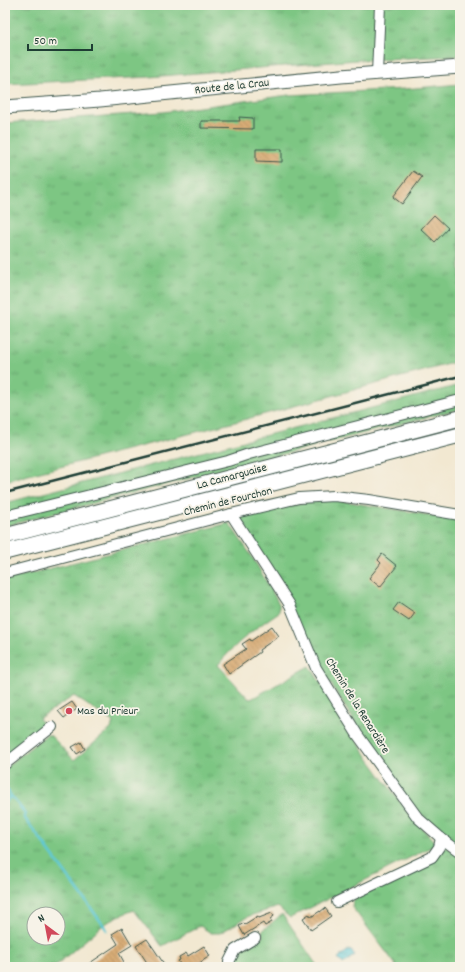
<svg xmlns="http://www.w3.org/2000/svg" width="465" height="972" font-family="Dekko,sans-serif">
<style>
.grass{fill:url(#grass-tufts);stroke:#4e825c;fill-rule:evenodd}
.water{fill:url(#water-ripples);stroke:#3e8386}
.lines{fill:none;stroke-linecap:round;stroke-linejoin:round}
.stream{stroke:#5ec9d7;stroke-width:2.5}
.building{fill:url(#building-back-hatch)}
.minor-casing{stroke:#3f574c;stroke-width:12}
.major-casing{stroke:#3f574c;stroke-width:15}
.highway-casing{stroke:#3f574c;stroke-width:17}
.minor{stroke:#fff;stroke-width:10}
.major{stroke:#fff;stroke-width:13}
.highway{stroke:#fff;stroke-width:15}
.rail{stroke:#1f3d34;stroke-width:2.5}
.poi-dot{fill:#d1495b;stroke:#f7f3e8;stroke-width:1.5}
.labels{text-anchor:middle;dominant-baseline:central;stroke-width:3.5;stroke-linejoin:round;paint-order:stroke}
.street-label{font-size:12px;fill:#1f3d34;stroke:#f7f3e8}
.poi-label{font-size:12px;fill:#1f3d34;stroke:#f7f3e8;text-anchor:start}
</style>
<defs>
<pattern id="grass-tufts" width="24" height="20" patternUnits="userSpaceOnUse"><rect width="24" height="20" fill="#7dc683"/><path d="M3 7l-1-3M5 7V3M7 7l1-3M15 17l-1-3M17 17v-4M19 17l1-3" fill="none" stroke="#66a26c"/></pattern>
<pattern id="water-ripples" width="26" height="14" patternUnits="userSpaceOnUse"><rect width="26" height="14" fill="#5ec9d7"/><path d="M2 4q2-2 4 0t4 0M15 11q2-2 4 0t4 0" fill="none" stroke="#4da4af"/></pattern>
<pattern id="building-back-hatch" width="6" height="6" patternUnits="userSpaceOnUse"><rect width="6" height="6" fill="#d8ac76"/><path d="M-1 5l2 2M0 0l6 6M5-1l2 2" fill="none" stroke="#af8d62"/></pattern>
</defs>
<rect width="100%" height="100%" fill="#f7f3e8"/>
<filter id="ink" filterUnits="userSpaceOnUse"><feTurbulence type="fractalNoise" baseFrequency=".025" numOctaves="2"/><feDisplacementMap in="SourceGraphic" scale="8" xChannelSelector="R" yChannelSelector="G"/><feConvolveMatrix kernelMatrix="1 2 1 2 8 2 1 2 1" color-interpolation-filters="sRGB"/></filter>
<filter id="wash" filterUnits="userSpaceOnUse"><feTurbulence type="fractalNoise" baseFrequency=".012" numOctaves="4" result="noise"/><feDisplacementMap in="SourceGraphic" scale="16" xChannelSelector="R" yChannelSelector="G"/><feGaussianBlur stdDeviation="0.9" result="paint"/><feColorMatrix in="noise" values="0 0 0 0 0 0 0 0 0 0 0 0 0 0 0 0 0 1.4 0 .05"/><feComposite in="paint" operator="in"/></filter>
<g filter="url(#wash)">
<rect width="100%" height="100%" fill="#f2e8d1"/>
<g class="grass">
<polygon points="5,5 460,5 460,56 357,60 149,77 5,84"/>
<polygon points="460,84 460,361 243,420 5,481 5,123 163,112 289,95 405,89"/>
<polygon points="460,385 460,409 329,442 328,439 314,442 315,446 5,526 5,503"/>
<polygon points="330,499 460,520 460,845 435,831 413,805 372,750 321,668 238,519 238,516 282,506"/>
<path d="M229,523L253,558L279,604V612C257,627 234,644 218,665L248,698L251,699L310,666L368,758L409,814L433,840L435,845L290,918L278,907L249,916L220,933H211L200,926L162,946L134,910L116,917L102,926L54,967H5V768L46,735H50L74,760L111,729L113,722L74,696L39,718L44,729L5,759V580ZM34,914H58V938H34Z"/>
<polygon points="445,846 460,857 460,967 394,967 396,965 352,907 353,900 439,854"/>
<path d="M282,914L318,967H234C233,950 250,945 263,937L262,931Z"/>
</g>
<polygon class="water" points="350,949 355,955 343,964 338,958"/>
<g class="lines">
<g class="stream">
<polyline points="5,787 11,796 25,813 24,817 107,930"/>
<polyline points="5,802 11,796"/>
</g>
</g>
<g id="blocks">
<g class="building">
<polygon points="239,117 253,118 253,129 201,128 201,121 240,121"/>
<polygon points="256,149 282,149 282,162 256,161"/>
<polygon points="413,171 422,177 402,204 393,197"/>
<polygon points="434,215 448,228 435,242 421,229"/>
<polygon points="382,554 397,566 380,587 369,578 381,563 378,560"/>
<polygon points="399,602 415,613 409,621 393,610"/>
<polygon points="272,626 279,636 259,650 260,652 229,674 223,664 246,649 242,644 250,639 251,641"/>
<polygon points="72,702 77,709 64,718 58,711"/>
<polygon points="81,742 85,749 77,754 72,747"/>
<polygon points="325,908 331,916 311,930 303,918 309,914 311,917 320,911 320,912"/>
<polygon points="272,913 274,916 270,919 272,922 265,926 263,923 244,935 239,926 244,923 245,924 258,916 259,918"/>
<polygon points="122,928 132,945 119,953 124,962 117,967 84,967 118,944 112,934"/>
<polygon points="147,939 154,949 166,967 150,967 136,946"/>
<polygon points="204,946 210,956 193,967 182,967 178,961 180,960 179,957 186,953 188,956"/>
</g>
</g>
</g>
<g filter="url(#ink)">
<use href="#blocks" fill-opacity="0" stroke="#3f574c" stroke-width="1"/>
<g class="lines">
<defs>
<g id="minor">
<polyline points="377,73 380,5"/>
<polyline points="231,514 290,605 316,668 357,734 418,818 441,838 460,852"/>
<polyline points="5,516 228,461 249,454 460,400"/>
<polyline points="5,573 231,514 299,498 334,496 369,500 460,515"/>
<polyline points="5,764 52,727"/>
<polyline points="337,902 432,857 439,847 441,838"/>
<polyline points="230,967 229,962 235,950 255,938"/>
</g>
<polyline id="major" points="5,107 100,100 341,76 460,67"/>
<g id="highway">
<polyline points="5,536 460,418"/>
<polyline points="5,552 460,435"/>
</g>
</defs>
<use href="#minor" class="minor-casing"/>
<use href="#major" class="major-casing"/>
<use href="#highway" class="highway-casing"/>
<use href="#minor" class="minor"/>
<use href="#major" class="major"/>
<use href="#highway" class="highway"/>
<polyline class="rail" points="5,493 460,376"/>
</g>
</g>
<circle class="poi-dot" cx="69" cy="711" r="4"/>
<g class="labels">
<g class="street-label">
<text transform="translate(232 87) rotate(-6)">Route de la Crau</text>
<text transform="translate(232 477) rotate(-15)">La Camarguaise</text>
<text transform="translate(228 502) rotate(-14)">Chemin de Fourchon</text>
<text transform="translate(357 706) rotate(58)">Chemin de la Renardière</text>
</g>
<g class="poi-label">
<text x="77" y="711">Mas du Prieur</text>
</g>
</g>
<rect width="465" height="972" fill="none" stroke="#f7f3e8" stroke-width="20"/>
<g transform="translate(46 926) rotate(328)"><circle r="19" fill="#f7f3e8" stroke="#a1aaa0"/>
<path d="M0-3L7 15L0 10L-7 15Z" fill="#d1495b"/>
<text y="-6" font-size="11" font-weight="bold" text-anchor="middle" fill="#1f3d34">N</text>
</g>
<path d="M28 44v6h64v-6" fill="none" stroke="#1f3d34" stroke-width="2"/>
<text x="34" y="44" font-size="12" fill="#1f3d34" stroke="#f7f3e8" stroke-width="3" paint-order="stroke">50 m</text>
</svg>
